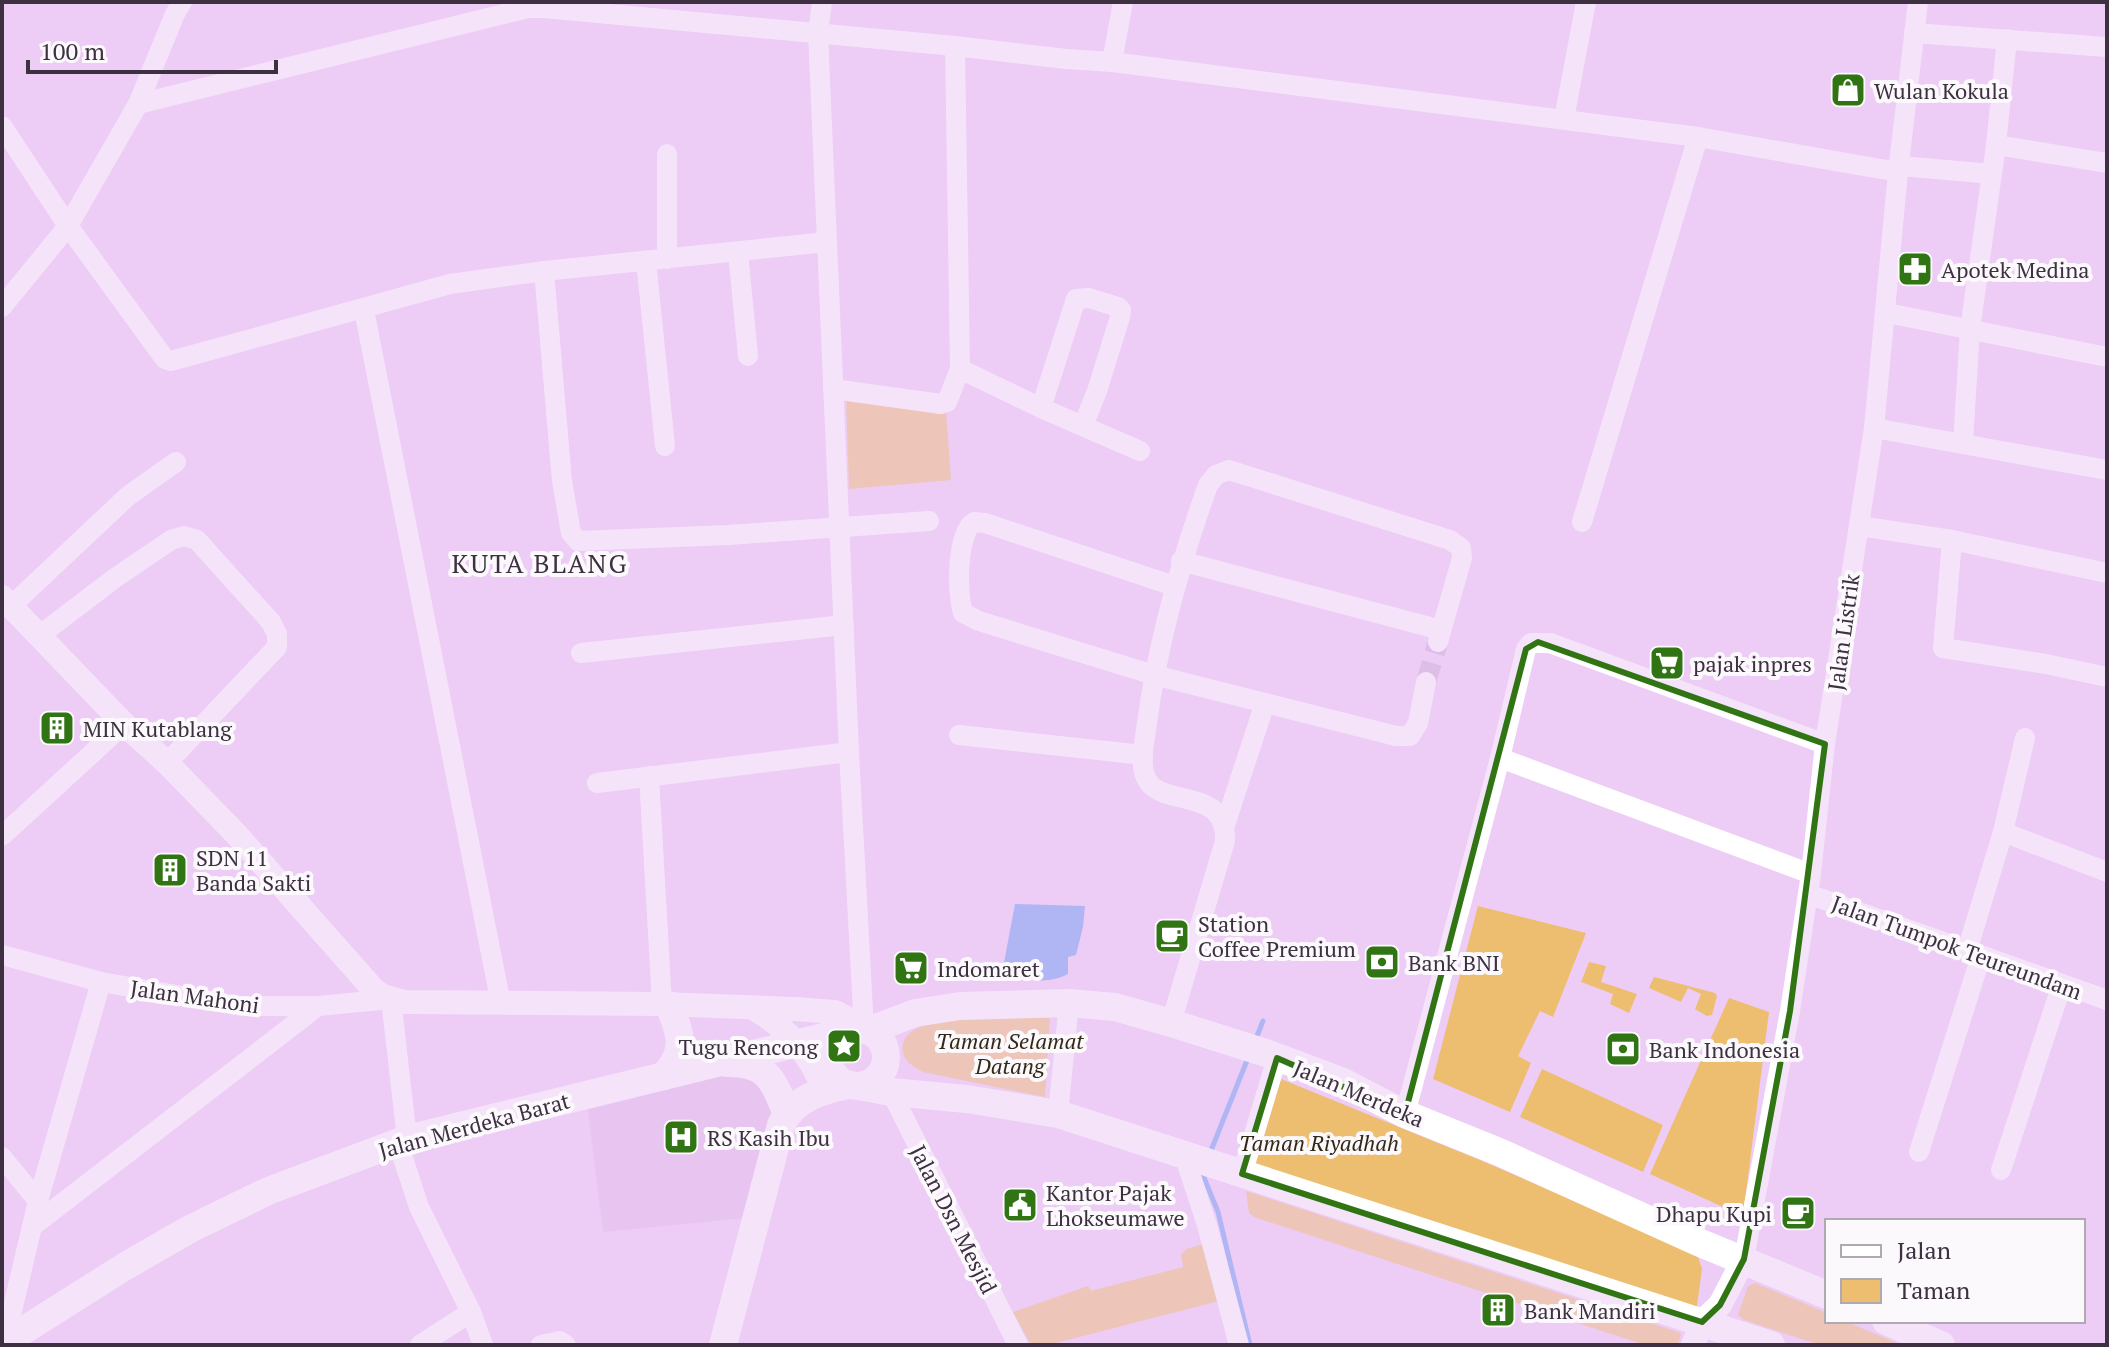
<svg xmlns="http://www.w3.org/2000/svg" width="2109" height="1347" font-family="'PT Serif',serif">
<style>
.built{fill:#e2bdec}
.green{fill:#edbe70}
.water{fill:#669cef}
.lines{fill:none;stroke-linecap:round;stroke-linejoin:round}
.stream{stroke:#669cef;stroke-width:5}
.minor-tunnel{stroke:#caadd2;stroke-width:20;stroke-dasharray:20 10;stroke-linecap:butt}
.minor{stroke:#fff;stroke-width:20}
.tertiary{stroke:#fff;stroke-width:24}
.secondary{stroke:#fff;stroke-width:28}
.marked{fill:none;stroke:#307414;stroke-width:6;stroke-linejoin:round}
.labels{text-anchor:middle;dominant-baseline:central;stroke-width:8;stroke-linejoin:round;paint-order:stroke}
.poi-label{font-size:22px;fill:#3d3041;stroke:#fcf9fd;text-anchor:start}
.street-label{font-size:22px;fill:#3d3041;stroke:#fcf9fd}
.park-label{font-size:22px;font-style:italic;fill:#332816;stroke:#fcf9fd}
.quarter-label{font-size:26px;letter-spacing:2px;fill:#3d3041;stroke:#fcf9fd}
</style>
<rect width="100%" height="100%" fill="#edccf6"/>
<polygon class="built" points="717,1075 738,1077 761,1084 777,1101 746,1218 603,1232 587,1104"/>
<g class="green">
<polygon points="846,396 946,411 951,480 849,489"/>
<polygon points="1478,906 1586,933 1553,1017 1540,1011 1518,1056 1531,1063 1510,1112 1433,1079"/>
<polygon points="1589,962 1606,966 1601,982 1637,994 1629,1013 1610,1004 1613,994 1581,982"/>
<polygon points="1654,977 1715,993 1717,996 1712,1015 1707,1016 1695,1009 1701,994 1688,988 1681,1002 1649,988"/>
<polygon points="1729,998 1769,1012 1743,1216 1650,1174"/>
<path d="M1040,1015L1050,1019L1045,1097L923,1072C912,1066 900,1059 903,1044C909,1011 1013,1016 1040,1015Z"/>
<polygon points="1542,1069 1663,1125 1643,1172 1520,1117"/>
<polygon points="1281,1079 1480,1160 1697,1254 1702,1269 1695,1320 1255,1166"/>
<polygon points="1246,1191 1681,1333 1678,1345 1645,1345 1254,1217 1249,1213"/>
<polygon points="1203,1244 1219,1301 1048,1345 1031,1345 1013,1312 1088,1286 1091,1291 1183,1267 1181,1255 1186,1249"/>
<polygon points="1755,1283 1827,1313 1827,1321 1845,1321 1901,1345 1820,1345 1744,1320 1738,1315 1748,1286"/>
</g>
<path class="water" d="M1015,904L1085,906L1083,927L1076,955L1068,957V974C1048,985 1021,981 1003,968Z"/>
<g class="lines">
<g class="stream">
<polyline points="1255,1041 1263,1021"/>
<polyline points="1210,1153 1248,1058"/>
<polyline points="1202,1173 1218,1212 1250,1345"/>
</g>
<polyline class="minor-tunnel" points="1426,682 1438,642"/>
<g class="minor">
<polyline points="822,2 818,33 849,752 864,1030"/>
<polyline points="1914,33 2107,47"/>
<polyline points="1112,62 1123,2"/>
<polyline points="138,104 175,14 182,2"/>
<polyline points="1564,119 1586,2"/>
<polyline points="2,126 68,226 165,359 171,361 450,284 544,271 827,242"/>
<polyline points="1996,145 2007,39"/>
<polyline points="667,154 667,259"/>
<polyline points="1901,166 1992,174"/>
<polyline points="738,252 748,356"/>
<polyline points="646,261 665,446"/>
<polyline points="544,271 562,481 571,533 578,541 728,535 929,521"/>
<polyline points="2,307 68,226 138,104 528,8 544,8 955,46 1066,59 1112,62 1698,137 1898,172"/>
<polyline points="364,310 501,1004"/>
<polyline points="1887,313 2107,357"/>
<polyline points="960,369 1041,408 1140,451"/>
<polyline points="833,389 941,404 947,402 960,369 955,46"/>
<polyline points="1041,408 1076,299 1089,298 1118,307 1121,310 1120,317 1097,391 1083,426"/>
<polyline points="1874,428 2107,470"/>
<polyline points="1963,442 1970,329 1996,145 2107,163"/>
<polyline points="1582,522 1698,137"/>
<polyline points="1859,526 1952,540 2107,573"/>
<polyline points="1952,540 1943,648 2046,664 2107,677"/>
<polyline points="1181,561 1441,630"/>
<path d="M1174,586L985,523L974,522C956,534 957,593 963,613L979,621L1154,675L1396,736H1410L1418,723L1426,682"/>
<polyline points="11,606 128,496 176,462"/>
<polyline points="40,635 115,578 171,540 184,536 197,540 271,622 277,634 277,647 167,763"/>
<polyline points="581,653 844,625"/>
<polyline points="959,735 1143,755"/>
<polyline points="1500,758 1811,874"/>
<polyline points="649,776 662,1004"/>
<polyline points="597,783 849,752"/>
<polyline points="1225,825 1265,703"/>
<polyline points="2003,832 2107,872"/>
<polyline points="2,836 124,724"/>
<polyline points="1808,894 2107,1000"/>
<polyline points="1967,951 2003,832 2025,738"/>
<polyline points="2,955 101,982 241,1006 318,1006 391,999 407,1139"/>
<path d="M1171,1023L1225,841C1227,785 1160,809 1146,778C1139,763 1145,739 1147,723C1158,641 1180,563 1208,485L1216,475L1229,470L1450,540L1461,548L1462,558L1438,642"/>
<polyline points="891,1092 1018,1345"/>
<polyline points="1058,1114 1069,1003"/>
<polyline points="1405,1114 1500,758 1526,649 1531,643 1550,643 1825,744"/>
<polyline points="398,1143 419,1207 471,1312 483,1345"/>
<polyline points="1919,1152 1981,956"/>
<polyline points="1184,1155 1207,1225 1239,1345"/>
<polyline points="2,1157 38,1201"/>
<polyline points="2001,1170 2062,984"/>
<polyline points="1242,1174 1277,1058"/>
<polyline points="34,1225 318,1006"/>
<polyline points="1744,1259 1790,1011 1811,874 1825,744 1874,428 1898,172 1918,2"/>
<polyline points="4,1345 38,1201 101,982"/>
<polyline points="420,1345 471,1312"/>
<polyline points="541,1345 560,1341 566,1345"/>
</g>
<g class="tertiary">
<polyline points="2,597 124,724 167,763 236,834 374,990 383,996 404,1002 662,1004 795,1009 835,1012 847,1018 860,1029"/>
<path d="M753,1008C785,1026 811,1055 824,1090"/>
<polyline points="1693,1345 1702,1322 1720,1305 1744,1259"/>
</g>
<g class="secondary">
<circle cx="857" cy="1057" r="29"/>
<polyline points="868,1031 915,1013 960,1006 1069,1003 1115,1007 1171,1023 1269,1054 1341,1081 1405,1114 1499,1152 1698,1242 1827,1295"/>
<path d="M727,1063C768,1062 773,1080 787,1114"/>
<path d="M664,1076C687,1051 681,1034 669,1005"/>
<polyline points="859,1086 891,1092 967,1099 1058,1114 1771,1345"/>
<polyline points="1886,1321 1941,1345"/>
<polyline points="2,1344 124,1267 190,1229 268,1191 407,1139 843,1032"/>
<path d="M723,1345L781,1125C795,1098 822,1090 849,1085"/>
</g>
</g>
<path d="M0 0H2109V1347H0ZM1538,642L1825,744L1790,1011L1744,1259L1720,1305L1702,1322L1242,1174L1277,1058L1405,1114L1526,649Z" fill="#edccf6" fill-opacity=".55" fill-rule="evenodd"/>
<path class="marked" d="M1538,642L1825,744L1790,1011L1744,1259L1720,1305L1702,1322L1242,1174L1277,1058L1405,1114L1526,649Z"/>
<defs>
<symbol id="shop-square" viewBox="-11 -11 22 22"><rect x="-9" y="-9" width="18" height="18" rx="4" fill="#307414" stroke="#fcf9fd"/><path d="M-5-2.5h2.3a2.7 3.5 0 0 1 5.4 0H5L5.5 6h-11ZM-1.5-2.5h3a1.5 2.3 0 0 0-3 0Z" fill="#fff"/></symbol>
<symbol id="pharmacy-square" viewBox="-11 -11 22 22"><rect x="-9" y="-9" width="18" height="18" rx="4" fill="#307414" stroke="#fcf9fd"/><path d="M-2-6h4v4h4v4h-4v4h-4v-4h-4v-4h4Z" fill="#fff"/></symbol>
<symbol id="supermarket-square" viewBox="-11 -11 22 22"><rect x="-9" y="-9" width="18" height="18" rx="4" fill="#307414" stroke="#fcf9fd"/><path d="M-6-5.5h2.5l.6 2H6L4.5 2H-2.5L-4.4-4H-6ZM-1.5 3.2a1.3 1.3 0 1 0 .1 0ZM3 3.2a1.3 1.3 0 1 0 .1 0Z" fill="#fff"/></symbol>
<symbol id="building-square" viewBox="-11 -11 22 22"><rect x="-9" y="-9" width="18" height="18" rx="4" fill="#307414" stroke="#fcf9fd"/><path d="M-4-6H4V6H1V3H-1V6H-4ZM-2.5-4.3h1.7v1.8h-1.7ZM.8-4.3h1.7v1.8H.8ZM-2.5-1h1.7V.8h-1.7ZM.8-1h1.7V.8H.8Z" fill="#fff"/></symbol>
<symbol id="cafe-square" viewBox="-11 -11 22 22"><rect x="-9" y="-9" width="18" height="18" rx="4" fill="#307414" stroke="#fcf9fd"/><path d="M-5.5-4.5H6V0H3Q3 3.5 0 3.5H-2.5Q-5.5 3.5-5.5 0ZM3-3.2v2h1.7v-2ZM-6 4.5H4V6H-6Z" fill="#fff"/></symbol>
<symbol id="bank-square" viewBox="-11 -11 22 22"><rect x="-9" y="-9" width="18" height="18" rx="4" fill="#307414" stroke="#fcf9fd"/><path d="M-6-4H6V4H-6ZM0-2.3a2.3 2.3 0 1 0 0 4.6a2.3 2.3 0 1 0 0-4.6Z" fill="#fff"/></symbol>
<symbol id="sight-square" viewBox="-11 -11 22 22"><rect x="-9" y="-9" width="18" height="18" rx="4" fill="#307414" stroke="#fcf9fd"/><path d="M0-6L1.8-2.2L6-1.7L2.9 1.2L3.7 5.4L0 3.3L-3.7 5.4L-2.9 1.2L-6-1.7L-1.8-2.2Z" fill="#fff"/></symbol>
<symbol id="hospital-square" viewBox="-11 -11 22 22"><rect x="-9" y="-9" width="18" height="18" rx="4" fill="#307414" stroke="#fcf9fd"/><path d="M-5-5h3v3.5h4V-5h3V5h-3V1.5h-4V5h-3Z" fill="#fff"/></symbol>
<symbol id="civic-square" viewBox="-11 -11 22 22"><rect x="-9" y="-9" width="18" height="18" rx="4" fill="#307414" stroke="#fcf9fd"/><path d="M-.6-6.5H3V-4.5H.6V-3L4-1V1h2V6H-6V1h2V-1L-.6-3ZM-1.2 2.5V6h2.4V2.5Z" fill="#fff"/></symbol>
</defs>
<g fill-rule="evenodd">
<use href="#shop-square" x="1828" y="70" width="40" height="40"/>
<use href="#pharmacy-square" x="1895" y="249" width="40" height="40"/>
<use href="#supermarket-square" x="1647" y="643" width="40" height="40"/>
<use href="#building-square" x="37" y="708" width="40" height="40"/>
<use href="#building-square" x="150" y="850" width="40" height="40"/>
<use href="#cafe-square" x="1152" y="916" width="40" height="40"/>
<use href="#bank-square" x="1362" y="942" width="40" height="40"/>
<use href="#supermarket-square" x="891" y="948" width="40" height="40"/>
<use href="#sight-square" x="824" y="1026" width="40" height="40"/>
<use href="#bank-square" x="1603" y="1029" width="40" height="40"/>
<use href="#hospital-square" x="661" y="1117" width="40" height="40"/>
<use href="#civic-square" x="1000" y="1185" width="40" height="40"/>
<use href="#cafe-square" x="1778" y="1193" width="40" height="40"/>
<use href="#building-square" x="1478" y="1290" width="40" height="40"/>
</g>
<g class="labels">
<g class="poi-label">
<text x="1874" y="90">Wulan Kokula</text>
<text x="1941" y="269">Apotek Medina</text>
<text x="1693" y="663">pajak inpres</text>
<text x="83" y="728">MIN Kutablang</text>
<text x="196" y="857">SDN 11<tspan x="196" dy="25">Banda Sakti</tspan></text>
<text x="1198" y="923">Station<tspan x="1198" dy="25">Coffee Premium</tspan></text>
<text x="1408" y="962">Bank BNI</text>
<text x="937" y="968">Indomaret</text>
<text x="818" y="1046" text-anchor="end">Tugu Rencong</text>
<text x="1649" y="1049">Bank Indonesia</text>
<text x="707" y="1137">RS Kasih Ibu</text>
<text x="1046" y="1192">Kantor Pajak<tspan x="1046" dy="25">Lhokseumawe</tspan></text>
<text x="1772" y="1213" text-anchor="end">Dhapu Kupi</text>
<text x="1524" y="1310">Bank Mandiri</text>
</g>
<g class="street-label">
<text transform="translate(1843 632) rotate(-82)">Jalan Listrik</text>
<text transform="translate(1957 947) rotate(20)">Jalan Tumpok Teureundam</text>
<text transform="translate(195 996) rotate(8)">Jalan Mahoni</text>
<text transform="translate(1359 1093) rotate(23)">Jalan Merdeka</text>
<text transform="translate(474 1125) rotate(-15)">Jalan Merdeka Barat</text>
<text transform="translate(954 1219) rotate(63)">Jalan Dsn Mesjid</text>
</g>
<g class="park-label">
<text x="1010" y="1040">Taman Selamat<tspan x="1010" dy="25">Datang</tspan></text>
<text x="1319" y="1142">Taman Riyadhah</text>
</g>
<g class="quarter-label">
<text x="540" y="563">KUTA BLANG</text>
</g>
</g>
<rect width="2109" height="1347" fill="none" stroke="#3d3041" stroke-width="8"/>
<rect x="1825" y="1219" width="260" height="104" fill="#fcf9fd" stroke="#b0a9b2" stroke-width="2"/>
<rect x="1841" y="1245" width="40" height="12" fill="#ffffff" stroke="#b0a9b2" stroke-width="2"/>
<text x="1897" y="1259" font-size="24" fill="#3d3041">Jalan</text>
<rect x="1841" y="1279" width="40" height="24" fill="#edbe70" stroke="#b0a9b2" stroke-width="2"/>
<text x="1897" y="1299" font-size="24" fill="#3d3041">Taman</text>
<path d="M28 60v12h248v-12" fill="none" stroke="#3d3041" stroke-width="4"/>
<text x="40" y="60" font-size="24" fill="#3d3041" stroke="#fcf9fd" stroke-width="6" paint-order="stroke">100 m</text>
</svg>
